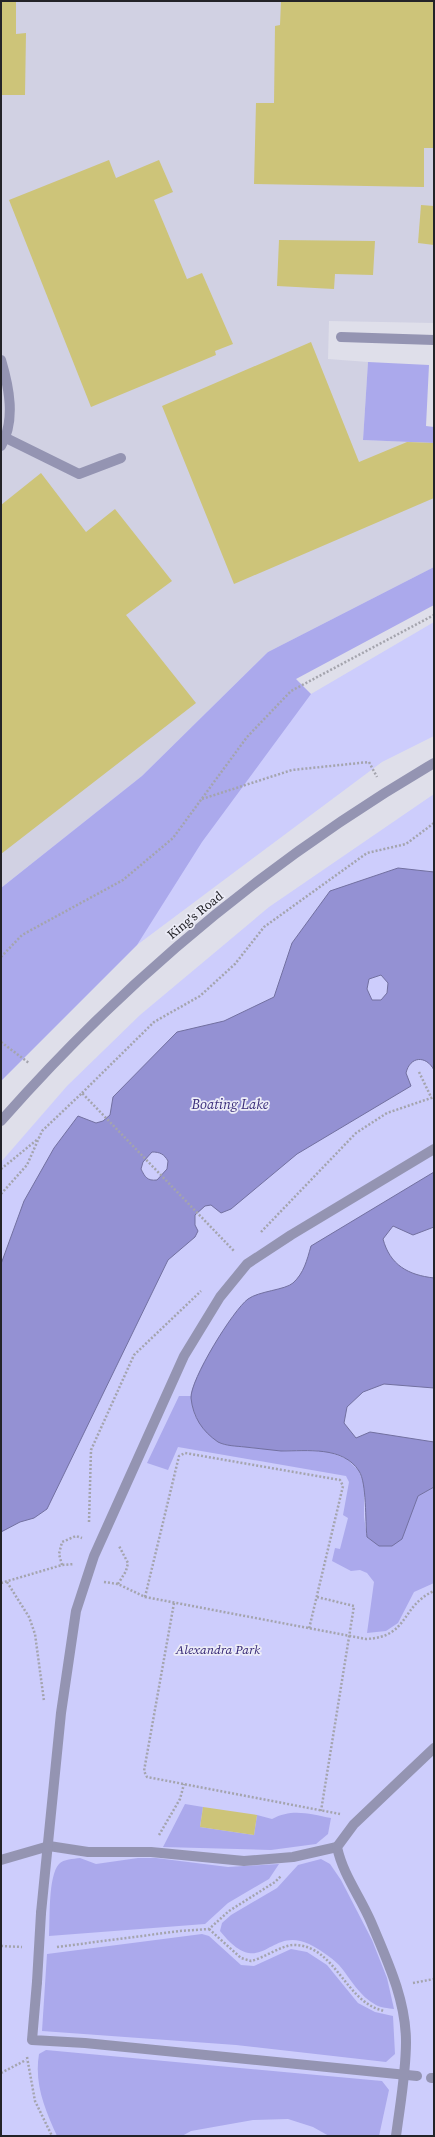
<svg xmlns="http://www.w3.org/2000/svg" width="435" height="2137" font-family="'Source Serif 4',serif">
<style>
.built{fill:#d1d1e3}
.green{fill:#cdcdfc}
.forest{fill:#aba9ec}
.water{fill:#9491d3;stroke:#7270a0;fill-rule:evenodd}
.building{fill:#cdc479}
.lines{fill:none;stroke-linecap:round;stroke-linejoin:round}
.path{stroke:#a4a4ad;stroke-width:2.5;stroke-dasharray:2 2;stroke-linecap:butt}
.service{stroke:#9494b2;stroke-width:10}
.pedestrian{stroke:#9494b2;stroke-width:10}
.minor{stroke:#9494b2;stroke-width:10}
.tertiary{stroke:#9494b2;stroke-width:10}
.pedestrian-bridge{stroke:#9494b2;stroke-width:10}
.labels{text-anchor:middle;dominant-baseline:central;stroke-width:3.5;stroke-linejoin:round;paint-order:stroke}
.street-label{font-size:13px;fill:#232328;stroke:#ececf7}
.park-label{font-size:13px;font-style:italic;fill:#342674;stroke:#ececf7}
.water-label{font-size:14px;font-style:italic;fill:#382b79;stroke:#ececf7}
</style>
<rect width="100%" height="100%" fill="#dfdfea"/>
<polygon class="built" points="1,1 434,1 434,323 329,321 328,359 368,362 363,440 434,443 434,567 268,652 143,776 1,888"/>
<g class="green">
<polygon points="434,622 434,736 382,762 137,945 1,1081 1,888 142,776 268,652 311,694"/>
<polygon points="434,794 434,2136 1,2136 1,1162 67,1086 140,1015 269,907"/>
</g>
<g class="forest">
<polygon points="368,362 429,365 426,426 434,427 434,443 363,440"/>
<polygon points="434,567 434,605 296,679 311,694 202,842 137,945 1,1081 1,888 142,776 268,652"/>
<polygon points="179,1396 191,1396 195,1416 223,1444 279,1451 326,1451 347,1459 359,1471 364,1485 364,1517 367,1537 410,1515 418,1496 434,1487 434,1583 414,1592 398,1623 386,1631 367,1633 374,1582 367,1573 360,1570 351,1571 332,1561 335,1548 340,1549 348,1518 343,1515 349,1482 346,1476 178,1447 168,1470 147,1463"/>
<path d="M185,1804L203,1807L200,1827L254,1835L257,1815L272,1819C292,1808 310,1814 331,1818L328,1834L316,1844L271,1850L163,1847Z"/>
<path d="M80,1858L96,1864L138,1858H156L228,1867L279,1864L269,1879L228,1903L205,1924L49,1936C50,1919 48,1876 59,1864C64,1859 73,1859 80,1858Z"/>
<path d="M321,1859L330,1864L341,1880L372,1940L387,1978L394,2009C388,2008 381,2008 376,2005C359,1996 351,1979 339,1965C331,1957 319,1949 309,1944C268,1925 262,1983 220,1931L222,1923L231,1915L277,1888L298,1865Z"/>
<polygon points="202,1934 209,1936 241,1965 254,1966 291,1949 307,1952 327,1965 358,2003 375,2012 393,2016 395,2054 386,2062 236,2045 42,2031 47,1954"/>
<path d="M46,2050L382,2081L389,2090L379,2136H329L313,2127L288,2119L253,2120L191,2131L182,2136H57C45,2109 34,2084 39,2054Z"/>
</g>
<g class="water">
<path d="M398,868L434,872V1070C426,1055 410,1056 406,1073L411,1086L297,1154L231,1209L221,1213L211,1205L205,1206L195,1215V1225L198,1231L195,1237L168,1260L47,1509L34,1518L20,1522L1,1532V1264L24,1201L54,1148L78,1116L96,1123L103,1121L110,1115L113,1097L177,1032L224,1021L274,997L292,943L330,891ZM381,975L388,983L387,993L381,1000H372L367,989L369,979ZM152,1152C160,1152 164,1154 168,1161L167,1169L157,1180C147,1181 145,1177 141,1169L143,1162Z"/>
<path d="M434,1172V1227L413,1235L393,1226L383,1239C390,1265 408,1275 434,1278V1388L384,1384L363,1392L347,1407L344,1423L356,1438L370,1432L434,1442V1487L418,1496L402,1539L392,1546H379L367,1537C365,1521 367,1483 359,1471C343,1446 307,1451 281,1451C269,1450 257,1448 245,1447C236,1446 226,1446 218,1442C202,1431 193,1417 191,1398C190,1380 233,1310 248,1299C259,1291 285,1290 293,1283C304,1273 307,1260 311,1246Z"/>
</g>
<g class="building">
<polygon points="1,1 16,1 16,34 26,33 25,95 1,95"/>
<polygon points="281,1 434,1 434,148 424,148 424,187 254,184 256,103 274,103 275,26 280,25"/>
<polygon points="109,160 116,178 159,160 173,192 154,200 187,279 202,273 233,344 215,351 216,355 91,407 9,200"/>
<polygon points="421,205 434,206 434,245 418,243"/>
<polygon points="279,240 375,241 373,275 335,274 334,289 277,286"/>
<polygon points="311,342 359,462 407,442 434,443 434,498 234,584 162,406"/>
<polygon points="41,473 86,532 115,509 172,581 126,615 196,703 1,854 1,505"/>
<polygon points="203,1807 257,1815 254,1835 200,1827"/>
</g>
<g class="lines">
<g class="path">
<polyline points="202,799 292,770 369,762 377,777"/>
<polyline points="1,957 22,935 123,880 173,838 247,737 291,691 434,615"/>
<polyline points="1,1042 29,1063"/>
<polyline points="419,1072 431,1097"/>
<polyline points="82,1093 154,1022 200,996 235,964 264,927 367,853 406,844 434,823"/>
<polyline points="1,1169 38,1139"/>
<polyline points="1,1194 27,1165 42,1131 82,1093 234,1251"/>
<polyline points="261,1232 356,1133 387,1113 434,1097"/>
<polyline points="89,1522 91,1450 134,1355 201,1291"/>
<polyline points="62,1565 59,1554 62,1542 76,1536 82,1538"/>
<polyline points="7,1582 29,1617 35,1634 44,1701"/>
<path d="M104,1582L118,1584L145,1597L366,1639C410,1637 400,1606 434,1591"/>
<polyline points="1,1583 62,1565 74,1564"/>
<polyline points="118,1584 126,1571 128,1563 119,1546"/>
<polyline points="145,1597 179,1456 185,1453 340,1480 343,1486 309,1629"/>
<polyline points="317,1597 354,1606 321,1811"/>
<polyline points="174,1603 144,1771 147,1777 340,1814"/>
<polyline points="159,1835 180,1799 184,1784"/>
<path d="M209,1929L241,1958L251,1961C264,1958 280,1946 293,1945C336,1944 345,2004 385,2011"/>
<polyline points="1,1946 22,1947"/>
<polyline points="57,1947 180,1931 209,1929 229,1911 275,1882 281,1876"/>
<polyline points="413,1983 434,1979"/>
<polyline points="27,2057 35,2101 52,2136"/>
<polyline points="1,2073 26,2060"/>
</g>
<polyline class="service" points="6,438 79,474 121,458"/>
<g class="pedestrian">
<polyline points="1,1860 49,1846 88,1852 151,1852 244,1861 293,1857 337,1847"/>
<polyline points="41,1913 61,1713 76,1611 94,1556 184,1356 220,1297 247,1264 291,1235 434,1149"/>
<polyline points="37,1982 32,2040 85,2043 417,2076"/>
<polyline points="431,2078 434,2078"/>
<path d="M396,2136C400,2105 406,2073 406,2042C406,2000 387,1960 371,1922C360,1896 343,1875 337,1847L354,1824L434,1748"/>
</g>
<g class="minor">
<polyline points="341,337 434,340"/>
<path d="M1,360C9,387 16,420 1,446"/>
</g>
<path class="tertiary" d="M1,1121C125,980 272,858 434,763"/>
<polyline class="pedestrian-bridge" points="37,1982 41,1913"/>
</g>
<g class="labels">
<g class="street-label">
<text transform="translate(195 915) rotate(-39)">King's Road</text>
</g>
<g class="park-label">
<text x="218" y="1649">Alexandra Park</text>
</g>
<g class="water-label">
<text x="230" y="1104">Boating Lake</text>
</g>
</g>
<rect width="435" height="2137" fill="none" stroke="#232328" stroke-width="4"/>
</svg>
